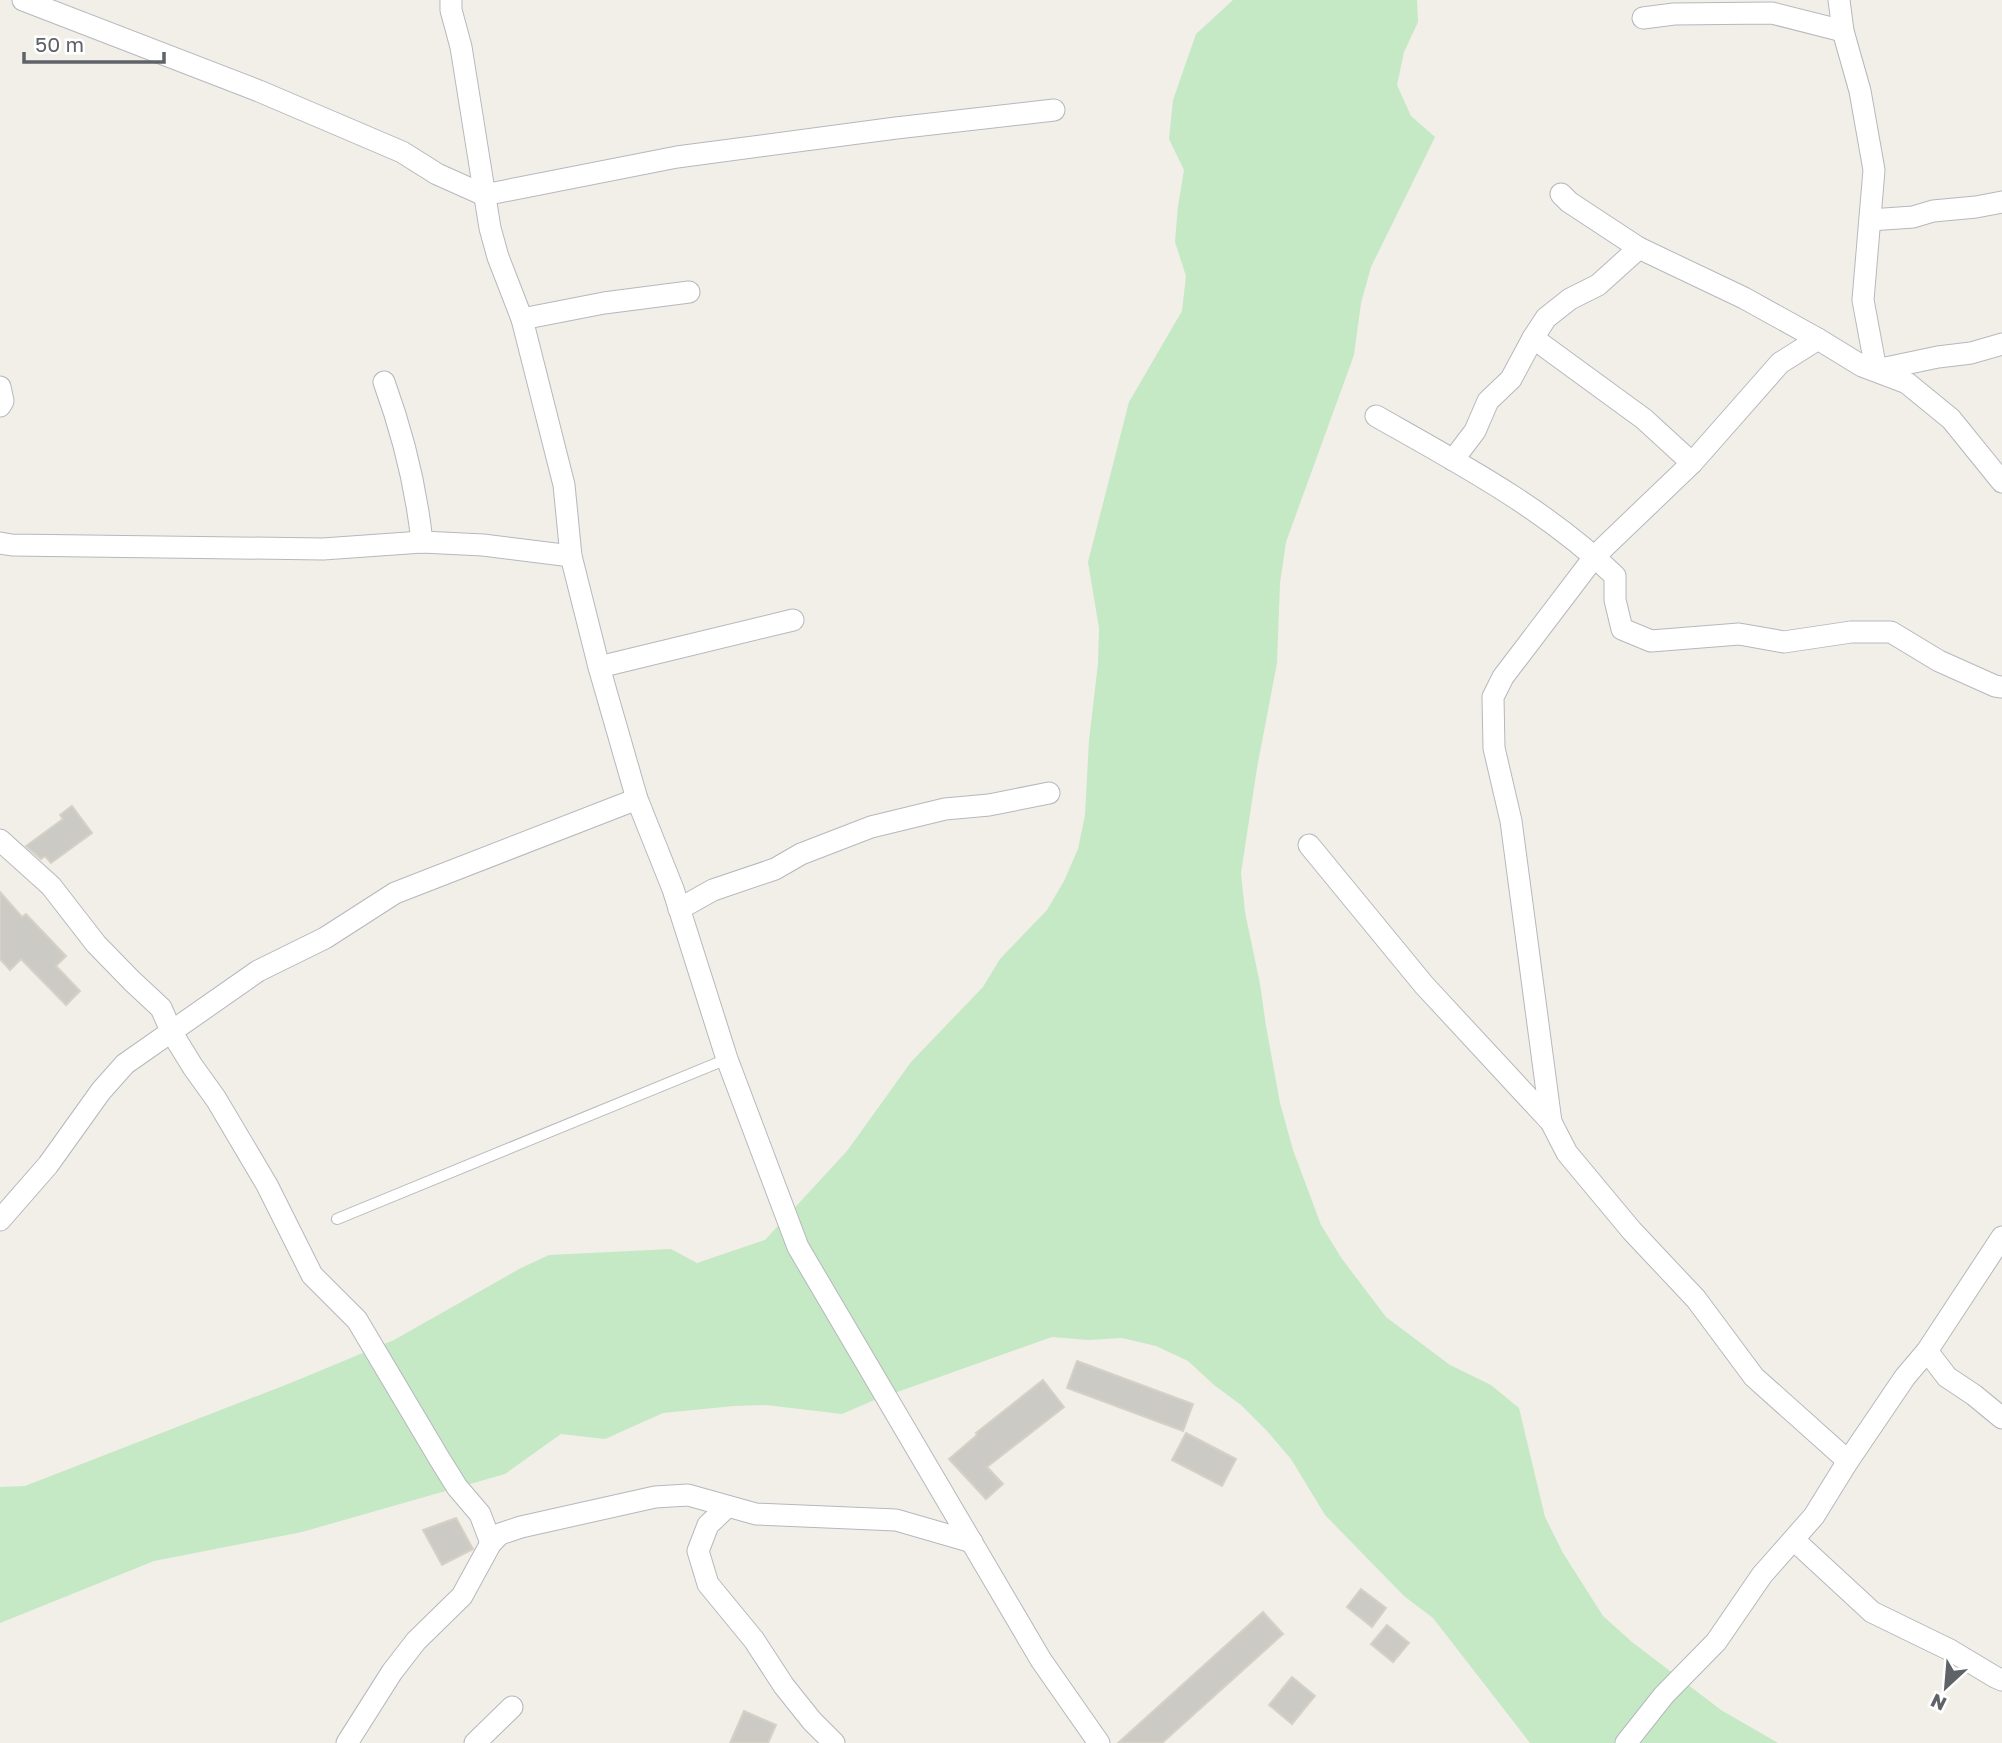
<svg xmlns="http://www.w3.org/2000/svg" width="2002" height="1743" font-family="'Golos Text',sans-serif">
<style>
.green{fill:#c5e8c5}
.building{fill:#cccac5;stroke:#d6d1c6;stroke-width:2}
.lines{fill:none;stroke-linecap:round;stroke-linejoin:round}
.lane-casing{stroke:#b5b8bc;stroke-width:12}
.street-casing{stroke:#b5b8bc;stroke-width:23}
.lane{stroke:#fff;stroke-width:10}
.street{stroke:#fff;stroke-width:21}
</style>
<rect width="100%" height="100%" fill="#f1efe8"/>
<polygon class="green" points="1233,0 1417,0 1418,22 1404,52 1397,85 1411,116 1435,137 1371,267 1361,303 1354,355 1286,542 1280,583 1277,663 1257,768 1241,873 1245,912 1260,984 1266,1026 1280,1103 1293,1150 1321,1225 1342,1259 1386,1317 1450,1365 1491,1385 1519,1408 1545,1517 1563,1553 1603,1616 1632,1642 1721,1710 1778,1743 1530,1743 1433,1618 1404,1596 1325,1515 1291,1459 1267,1431 1241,1405 1214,1385 1188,1361 1156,1346 1122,1338 1088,1340 1052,1337 872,1401 842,1414 766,1405 734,1406 663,1413 605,1439 561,1434 505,1474 302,1532 154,1561 0,1623 0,1487 25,1486 293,1382 394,1340 521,1268 549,1255 671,1249 697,1263 765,1240 847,1151 911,1062 983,987 1000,959 1047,910 1064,881 1078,849 1085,815 1089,740 1098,664 1099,628 1088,562 1129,402 1182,311 1186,276 1175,242 1178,206 1184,170 1169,139 1173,100 1196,34"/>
<g class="building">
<polygon points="72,806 92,833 51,863 45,856 41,859 26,846 63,819 60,815"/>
<polygon points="0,892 22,917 26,914 66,956 56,966 80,991 66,1005 21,959 10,970 0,959"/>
<polygon points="1077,1361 1193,1404 1183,1431 1067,1388"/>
<polygon points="1043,1380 1064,1407 987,1467 1003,1484 986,1499 949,1459 977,1435 976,1433"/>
<polygon points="1186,1433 1236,1459 1222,1486 1172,1460"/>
<polygon points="456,1518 473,1549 442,1565 423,1530"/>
<polygon points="1361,1589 1386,1608 1372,1627 1347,1607"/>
<polygon points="1263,1612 1283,1634 1162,1743 1118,1743"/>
<polygon points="1387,1625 1409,1643 1393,1662 1371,1644"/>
<polygon points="1292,1677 1315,1696 1292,1724 1269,1705"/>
<polygon points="744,1711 776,1725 768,1743 730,1743"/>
</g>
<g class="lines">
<defs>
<polyline id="lane" points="337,1219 727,1059"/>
<g id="street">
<polyline points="23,0 259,91 402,152 437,174 484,195 677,157 896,128 1054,110"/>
<polyline points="451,0 451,10 461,47 490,228 498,257 522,319 564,485 571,556 599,667 637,799 673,889 727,1059 798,1247 1041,1660 1099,1743"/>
<polyline points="1839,0 1843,31 1860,91 1874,170 1863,300 1876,370 1938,357 1971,353 2002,344"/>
<polyline points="1643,18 1674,14 1772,13 1843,31"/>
<polyline points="1561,194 1569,202 1639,248 1744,298 1818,339"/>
<polyline points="1870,220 1913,217 1933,211 1976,207 2002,202"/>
<polyline points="1639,248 1598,285 1570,299 1546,318 1533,338 1644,419 1692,463"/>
<polyline points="522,319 604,303 689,292"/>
<path d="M384,382C403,434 416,486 422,542"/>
<polyline points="0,387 3,401 0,406"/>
<path d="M1376,416C1459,463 1546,509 1615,576V600L1622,629L1651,641L1739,634L1784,642L1851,632H1891L1939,661L1995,686L2002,687"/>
<polyline points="1453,460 1475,431 1488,401 1511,379 1533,338"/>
<polyline points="0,543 12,545 323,549 422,542 483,545 571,556"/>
<polyline points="599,667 793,620"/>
<polyline points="0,840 51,886 96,944 132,981 161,1008 172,1033 193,1067 216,1099 267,1185 312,1275 357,1320 439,1458 457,1487 480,1514 491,1543"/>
<polyline points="1309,845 1424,985 1551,1122 1567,1153 1632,1231 1696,1299 1754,1377 1848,1461"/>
<polyline points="679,909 713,890 775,869 801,854 871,827 945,809 989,805 1049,793"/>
<polyline points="1551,1122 1511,821 1494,748 1493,697 1503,677 1595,556 1692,463 1780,363 1818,339 1862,366 1907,383 1951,419 2002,482"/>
<polyline points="0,1220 48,1165 101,1091 125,1064 258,971 325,938 395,893 637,799"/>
<polyline points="1927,1351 1947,1377 1974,1395 2002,1418"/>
<polyline points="727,1507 708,1525 698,1551 708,1584 754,1640 784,1686 812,1721 834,1743"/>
<polyline points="1794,1540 1872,1612 1950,1650 1995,1677 2002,1680"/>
<polyline points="347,1743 392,1672 416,1641 462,1596 491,1543 500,1534 521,1527 655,1497 688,1495 756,1514 896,1520 972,1542"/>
<polyline points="475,1743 512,1707"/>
<polyline points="1626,1743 1664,1695 1716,1642 1762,1575 1814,1516 1848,1461 1905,1377 1927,1351 2002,1237"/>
</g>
</defs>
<use href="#lane" class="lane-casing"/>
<use href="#street" class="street-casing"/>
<use href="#lane" class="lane"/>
<use href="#street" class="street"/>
</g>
<g transform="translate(1946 1687) rotate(206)" stroke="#ffffff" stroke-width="5" paint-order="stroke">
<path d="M0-5L12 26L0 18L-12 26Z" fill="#5f6368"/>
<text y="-10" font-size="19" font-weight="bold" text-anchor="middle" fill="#5f6368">N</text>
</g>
<path d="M24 52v10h140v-10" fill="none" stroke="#5f6368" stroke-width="3.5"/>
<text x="35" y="52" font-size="21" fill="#5f6368" stroke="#ffffff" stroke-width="5" paint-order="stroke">50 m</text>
</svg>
